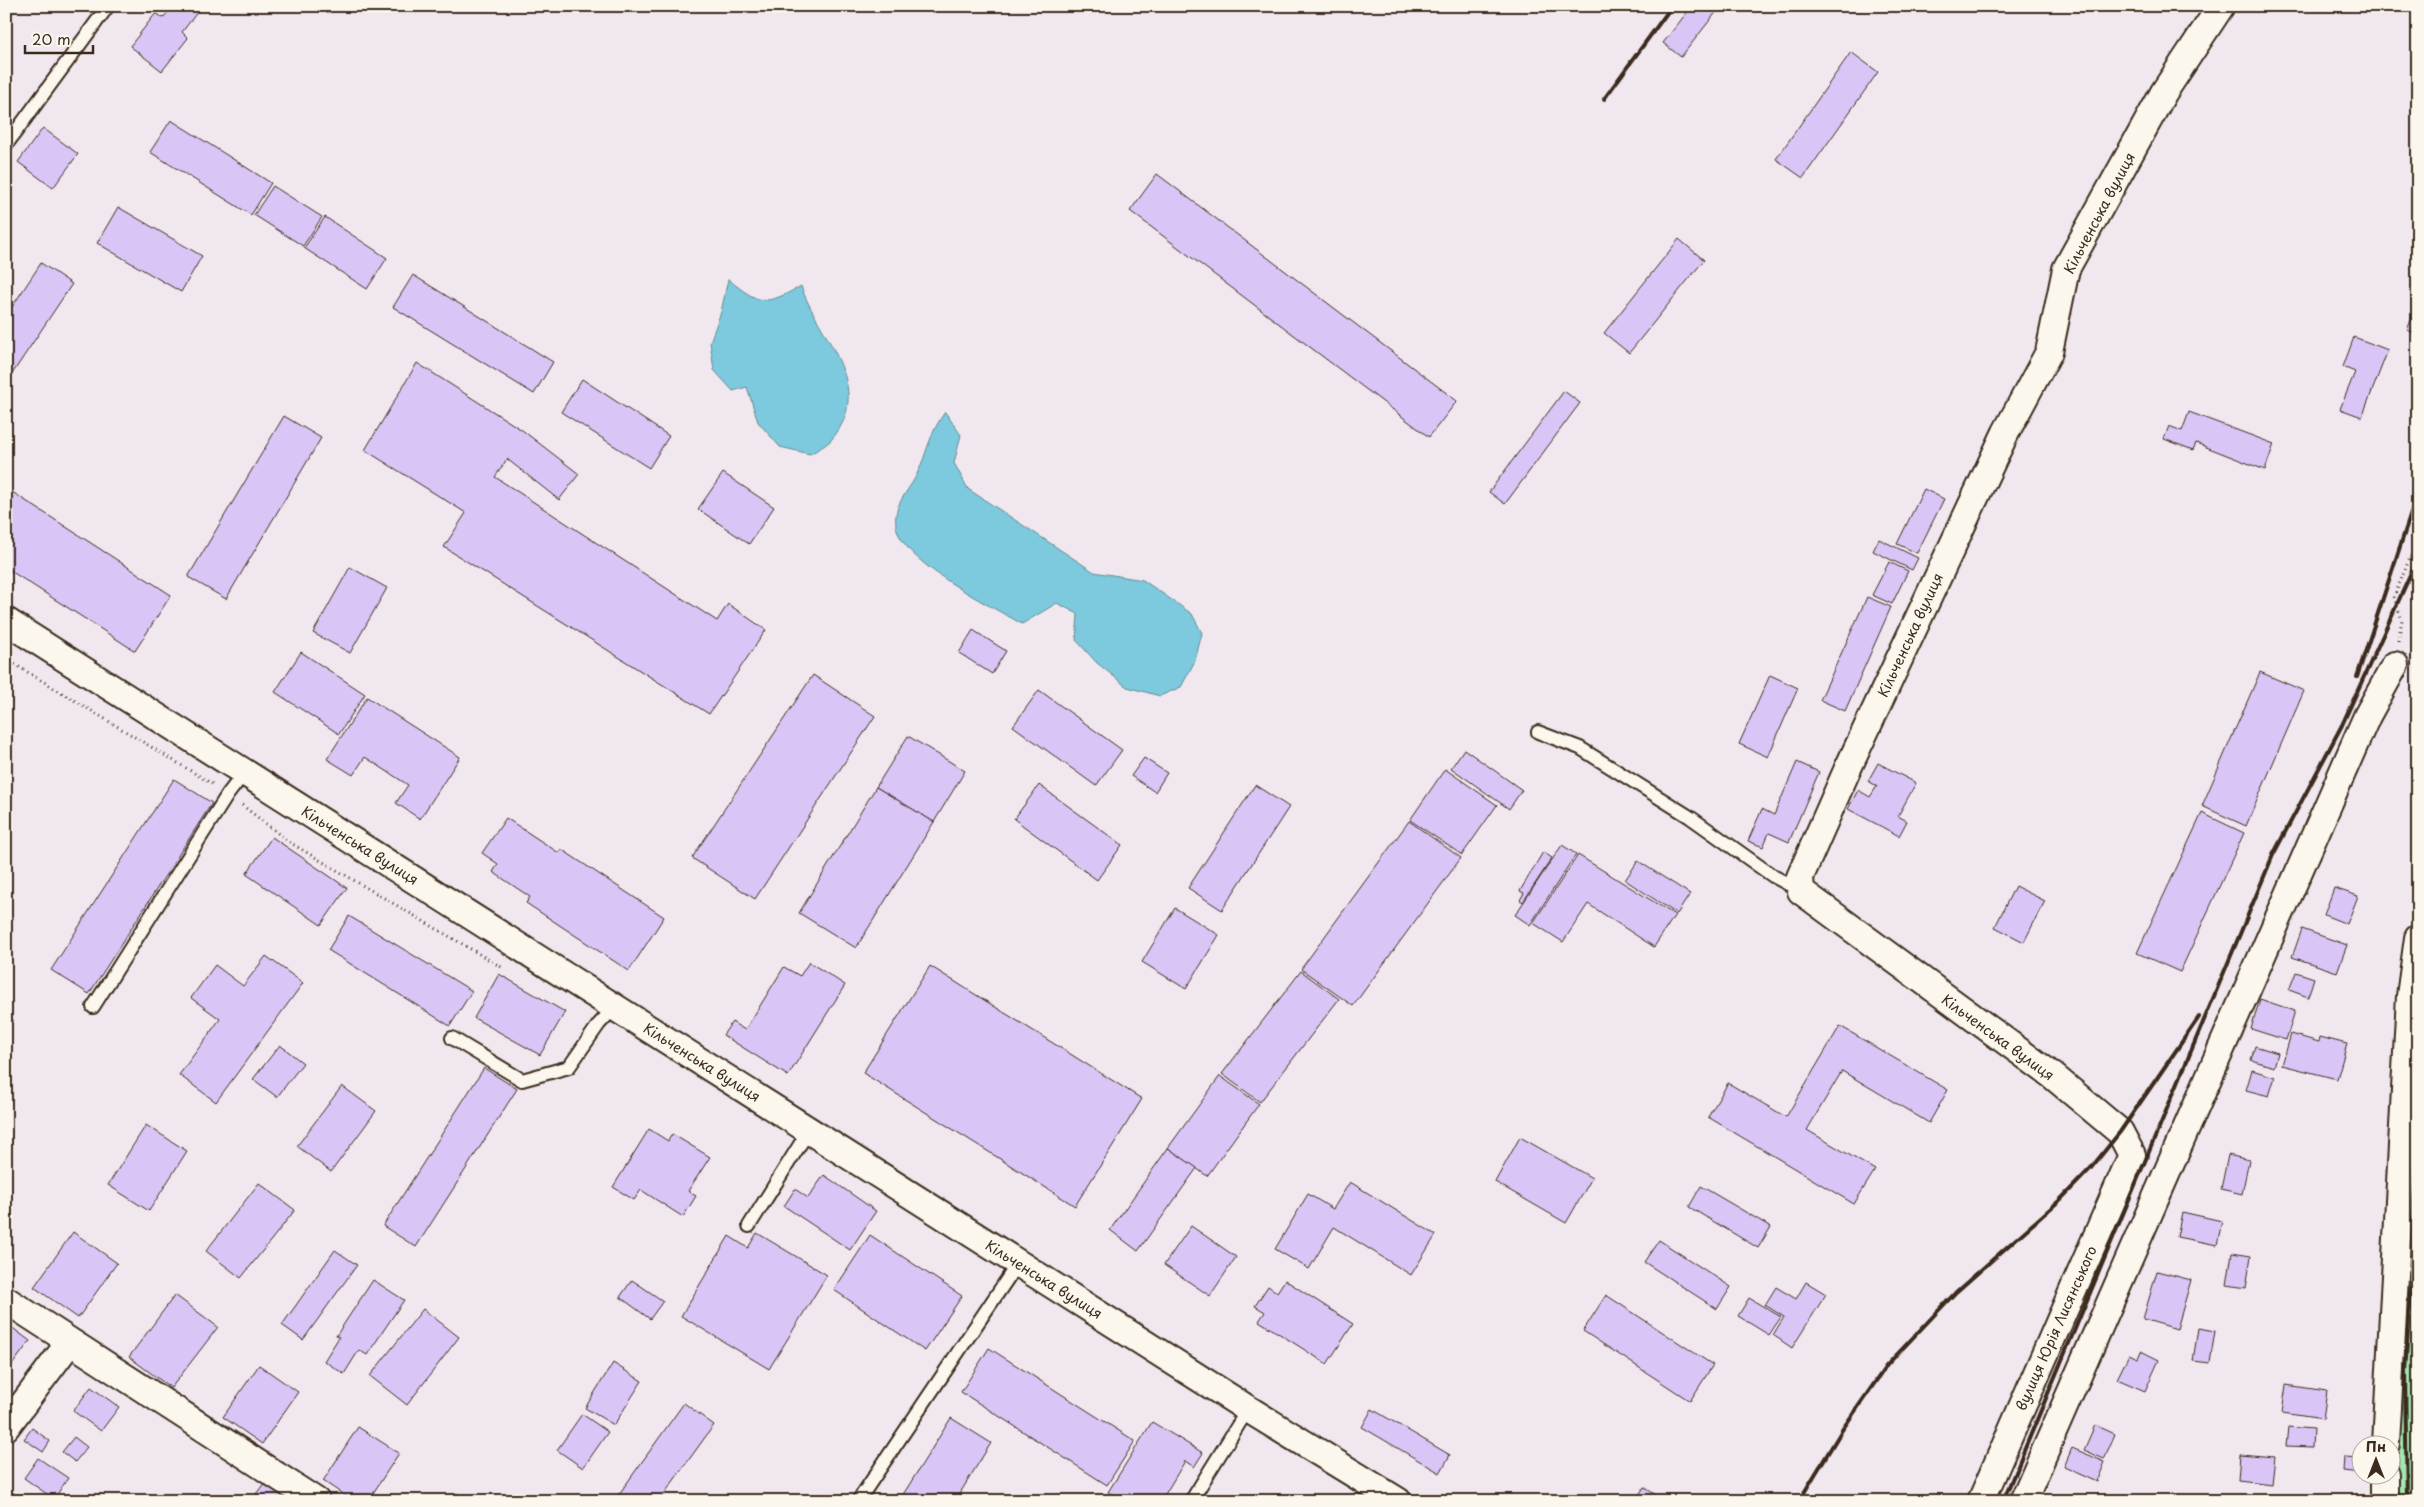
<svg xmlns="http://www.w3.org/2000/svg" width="2424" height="1507" font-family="'Playpen Sans',sans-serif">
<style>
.green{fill:#a3e7b2;stroke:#6f8868}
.water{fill:#7dc9dd;stroke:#638991}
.building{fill:#d9c5f6;stroke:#3b2a1e}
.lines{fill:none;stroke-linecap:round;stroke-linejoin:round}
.lane-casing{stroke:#3b2a1e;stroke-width:16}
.street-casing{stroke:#3b2a1e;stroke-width:30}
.path{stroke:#3b2a1e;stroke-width:3;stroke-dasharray:1 4;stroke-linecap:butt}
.lane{stroke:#fbf7ec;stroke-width:12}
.street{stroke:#fbf7ec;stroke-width:26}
.rail{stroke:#3b2a1e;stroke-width:4}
.labels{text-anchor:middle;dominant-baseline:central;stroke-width:4.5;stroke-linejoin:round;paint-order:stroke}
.street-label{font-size:14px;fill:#3b2a1e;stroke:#fbf7ec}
</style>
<rect width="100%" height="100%" fill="#f1e8ef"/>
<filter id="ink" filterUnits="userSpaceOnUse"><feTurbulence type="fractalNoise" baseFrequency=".02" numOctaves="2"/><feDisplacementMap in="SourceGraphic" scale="10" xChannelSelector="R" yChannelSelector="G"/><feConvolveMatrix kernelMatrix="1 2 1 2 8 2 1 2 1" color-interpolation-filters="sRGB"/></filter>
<g filter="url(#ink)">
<polygon class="green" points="2402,1262 2418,1264 2418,1501 2397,1501"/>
<g class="water">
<path d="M728,279C760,305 765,306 801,286C818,336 876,386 832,439C827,445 817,450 810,454L780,447L758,422L747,387L733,391L714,370L710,342L721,312Z"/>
<path d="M945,412L961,435L954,463L968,489L1094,572L1143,580L1192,614L1202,633L1195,661L1181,687L1160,696L1127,687L1097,663L1076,640L1078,614L1057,603L1022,624C991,606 900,562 896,525C893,504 909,491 917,474C928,451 929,434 945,412Z"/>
</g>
<g class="building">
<polygon points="173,6 202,6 182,32 188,38 162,71 130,46 156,13 163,18"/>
<polygon points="1692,6 1721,6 1681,57 1663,43"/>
<polygon points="1851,52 1878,72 1803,178 1776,159"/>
<polygon points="171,120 271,183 251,215 150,152"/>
<polygon points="43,128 78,154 53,188 18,162"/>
<polygon points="1157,174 1457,401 1429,437 1130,211"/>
<polygon points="273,186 322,217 303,246 254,215"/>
<polygon points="118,207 202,256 181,292 97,243"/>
<polygon points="325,217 387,258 367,289 304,248"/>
<polygon points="1679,239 1704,260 1629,353 1604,333"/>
<polygon points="41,263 72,284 6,383 6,316"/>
<polygon points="413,275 553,362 534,394 393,307"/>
<polygon points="2418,303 2418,334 2407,330"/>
<polygon points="2354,337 2388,350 2362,417 2340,409 2355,372 2343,367"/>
<polygon points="417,363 522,430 579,474 559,500 507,459 495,477 717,621 728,604 766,630 709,714 444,547 466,513 365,450"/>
<polygon points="582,379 669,436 649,468 561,412"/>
<polygon points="1564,391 1580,403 1505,504 1489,492"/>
<polygon points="2189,412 2274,444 2265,470 2196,443 2193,450 2164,439 2169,426 2182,431"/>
<polygon points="284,416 321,438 226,599 188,577"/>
<polygon points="723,473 774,507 749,544 698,509"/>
<polygon points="6,488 171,595 135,651 6,568"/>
<polygon points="1924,489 1944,499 1917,553 1897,544"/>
<polygon points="1879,539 1918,558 1912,570 1873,551"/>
<polygon points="1889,562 1908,571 1892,604 1872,595"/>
<polygon points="350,567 387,588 350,653 313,633"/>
<polygon points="1867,597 1891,607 1845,711 1820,700"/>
<polygon points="973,630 1006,651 992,674 959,653"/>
<polygon points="301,652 365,694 339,734 275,692"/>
<polygon points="2260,672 2304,691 2246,826 2202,806"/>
<polygon points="813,675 875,716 755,899 692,858"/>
<polygon points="1770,675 1798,688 1768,757 1739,744"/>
<polygon points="1039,690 1122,750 1096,786 1013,726"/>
<polygon points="367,697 460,757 420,819 396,803 408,785 365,757 353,775 327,759"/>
<polygon points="908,736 965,771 934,822 876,787"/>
<polygon points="1464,749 1522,790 1509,809 1451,768"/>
<polygon points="1144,758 1167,773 1155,792 1131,776"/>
<polygon points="1797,762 1819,772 1789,842 1769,833 1763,847 1748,841 1762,809 1774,815"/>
<polygon points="1878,763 1916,783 1898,816 1907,821 1899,836 1848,809 1858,790 1870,797 1877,786 1868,781"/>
<polygon points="1445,769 1497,805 1462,855 1410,820"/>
<polygon points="174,779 212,803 89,994 51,970"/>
<polygon points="1039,785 1122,845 1097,880 1014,819"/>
<polygon points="1255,785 1289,807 1222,910 1188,888"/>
<polygon points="876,787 934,822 856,948 799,913"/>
<polygon points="2202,813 2244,833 2180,972 2137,953"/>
<polygon points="506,818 559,853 561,849 664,917 629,971 526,903 530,897 493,872 498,864 482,853"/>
<polygon points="1409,821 1461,858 1353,1006 1301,969"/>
<polygon points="272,837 347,888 321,925 246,874"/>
<polygon points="1562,845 1576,854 1530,925 1515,915"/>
<polygon points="1543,852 1552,858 1523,902 1520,900 1524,893 1520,891"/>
<polygon points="1578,855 1675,915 1654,947 1588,904 1563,942 1533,923"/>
<polygon points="1638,861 1690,894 1677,914 1625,880"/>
<polygon points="2015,886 2045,901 2024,942 1995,927"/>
<polygon points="2334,888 2358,896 2347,924 2324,915"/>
<polygon points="1175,908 1219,935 1186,989 1142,962"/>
<polygon points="349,916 472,991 450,1026 328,950"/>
<polygon points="2302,929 2347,945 2337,972 2292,957"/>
<polygon points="266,956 303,983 216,1102 179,1075 220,1019 191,998 215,965 243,986"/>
<polygon points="809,962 845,985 788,1076 723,1035 732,1022 745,1030 784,967 800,976"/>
<polygon points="930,966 1142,1099 1075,1206 863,1073"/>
<polygon points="1301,971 1339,999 1260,1102 1222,1074"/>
<polygon points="2296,972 2314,978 2308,997 2289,990"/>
<polygon points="499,974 565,1012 540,1055 474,1018"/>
<polygon points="2260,999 2295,1011 2286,1040 2251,1029"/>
<polygon points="1840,1026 1948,1090 1929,1123 1842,1071 1807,1130 1875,1170 1854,1204 1708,1117 1728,1083 1786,1117"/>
<polygon points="2291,1034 2319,1042 2320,1037 2347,1044 2337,1079 2282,1065"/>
<polygon points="280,1045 303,1063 277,1097 253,1079"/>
<polygon points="2255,1046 2278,1053 2274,1067 2251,1060"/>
<polygon points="484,1068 517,1089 416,1247 383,1226"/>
<polygon points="2252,1070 2275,1077 2269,1096 2246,1090"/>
<polygon points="1220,1076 1259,1104 1207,1176 1168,1148"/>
<polygon points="342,1086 376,1111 331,1172 297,1146"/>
<polygon points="146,1125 187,1151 149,1211 108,1185"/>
<polygon points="649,1129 668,1141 672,1134 710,1157 688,1191 696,1196 683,1217 641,1190 634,1200 613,1187"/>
<polygon points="1520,1137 1592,1178 1566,1223 1495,1182"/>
<polygon points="1168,1148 1197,1168 1138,1251 1110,1230"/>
<polygon points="2228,1155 2249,1160 2242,1194 2221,1189"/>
<polygon points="824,1175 876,1211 850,1250 784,1206 795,1189 808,1198"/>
<polygon points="1350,1182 1436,1235 1411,1275 1334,1227 1309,1269 1275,1249 1308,1194 1333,1209"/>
<polygon points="259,1183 295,1210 241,1278 206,1251"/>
<polygon points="1701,1186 1771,1227 1758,1248 1689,1207"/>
<polygon points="2182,1212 2222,1221 2217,1245 2177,1237"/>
<polygon points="1191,1226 1236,1257 1210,1296 1164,1265"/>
<polygon points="73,1232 117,1263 78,1318 34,1287"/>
<polygon points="757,1233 827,1275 769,1369 681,1316 729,1236 748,1248"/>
<polygon points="870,1235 962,1296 925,1351 834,1290"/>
<polygon points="1659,1240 1731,1287 1717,1309 1644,1262"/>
<polygon points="335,1250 357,1265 303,1340 282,1325"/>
<polygon points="2232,1253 2251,1256 2246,1288 2227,1285"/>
<polygon points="2157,1271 2191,1280 2177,1329 2143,1319"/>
<polygon points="373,1280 404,1300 367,1355 359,1350 344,1374 324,1361 339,1337 336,1336"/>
<polygon points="632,1280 663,1301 650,1319 620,1297"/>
<polygon points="1285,1280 1353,1324 1327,1364 1259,1321 1265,1312 1255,1306 1268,1286 1277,1292"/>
<polygon points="1806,1282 1826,1294 1792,1348 1773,1335 1784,1317 1765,1305 1776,1287 1796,1299"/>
<polygon points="175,1295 218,1327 171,1388 129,1357"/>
<polygon points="1606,1295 1713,1365 1690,1401 1583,1331"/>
<polygon points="1749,1298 1781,1317 1769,1335 1738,1316"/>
<polygon points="423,1309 459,1337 407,1405 370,1376"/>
<polygon points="6,1323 30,1341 6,1373"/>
<polygon points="2198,1328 2215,1331 2210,1363 2193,1361"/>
<polygon points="989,1348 1135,1441 1107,1485 961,1392"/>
<polygon points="2141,1351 2159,1360 2145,1391 2117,1379 2129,1354 2138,1358"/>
<polygon points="613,1363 642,1381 614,1425 585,1408"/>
<polygon points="259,1365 298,1392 262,1444 223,1417"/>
<polygon points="2286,1385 2327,1391 2323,1419 2282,1413"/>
<polygon points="91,1387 119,1407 101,1431 73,1411"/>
<polygon points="684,1403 714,1425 659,1501 614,1501"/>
<polygon points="1372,1409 1450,1455 1440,1473 1362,1427"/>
<polygon points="582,1414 608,1432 583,1468 557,1450"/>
<polygon points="951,1418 991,1443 955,1501 899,1501"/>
<polygon points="1152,1422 1203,1453 1194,1467 1185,1461 1161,1501 1122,1501 1108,1492"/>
<polygon points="2095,1425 2115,1434 2104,1459 2084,1450"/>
<polygon points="358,1427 399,1453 368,1501 353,1501 323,1481"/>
<polygon points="2288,1427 2313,1429 2312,1447 2286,1446"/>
<polygon points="32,1428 50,1441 43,1452 24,1439"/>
<polygon points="74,1437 87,1447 75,1462 62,1452"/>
<polygon points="2072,1448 2105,1462 2097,1482 2064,1467"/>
<polygon points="2240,1454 2275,1457 2272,1484 2238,1480"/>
<polygon points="2344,1457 2362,1458 2362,1473 2343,1471"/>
<polygon points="38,1458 68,1478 54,1499 24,1478"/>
<polygon points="265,1482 285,1496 281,1501 265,1501 256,1494"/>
<polygon points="1644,1487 1665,1501 1635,1501"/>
<polygon points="6,1489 15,1494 11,1501 6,1501"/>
<polygon points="456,1493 470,1501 452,1501"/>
<polygon points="2072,1496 2083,1501 2070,1501"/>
</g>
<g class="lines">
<defs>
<g id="lane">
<polyline points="6,145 108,6"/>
<polyline points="1538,732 1580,748 1690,817 1773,876 1801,891"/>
<polyline points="93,1007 228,794 245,772"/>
<polyline points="452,1038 522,1080 569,1067 599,1024 615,1007"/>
<polyline points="749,1226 809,1130"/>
<polyline points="858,1501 1018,1263"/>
<polyline points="1191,1501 1248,1409"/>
</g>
<g id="street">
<polyline points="6,621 1248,1409 1398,1501"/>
<polyline points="6,1300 316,1501"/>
<polyline points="6,1427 69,1343"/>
<polyline points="2386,1444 2410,996 2418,938"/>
<polyline points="1981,1501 2132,1155 2120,1132 2053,1076 1801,891 1800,877 1848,768 2006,432 2049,352 2066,269 2164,92 2221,6"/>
<polyline points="2023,1501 2367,716 2395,665"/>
<polyline points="2385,1501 2385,1474"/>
</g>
</defs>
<use href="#lane" class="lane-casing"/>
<use href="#street" class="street-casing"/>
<g class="path">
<polyline points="2398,641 2402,620 2394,597 2418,538"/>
<polyline points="6,659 214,785"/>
<polyline points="242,805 289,842 503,968"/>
</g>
<use href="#lane" class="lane"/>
<use href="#street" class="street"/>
<g class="rail">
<polyline points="1604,99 1672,6"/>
<polyline points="2357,677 2418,492"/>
<polyline points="1799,1501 1842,1430 1887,1365 1956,1292 2060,1200 2091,1168 2120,1132 2199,1017"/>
<polyline points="2003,1501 2273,855 2342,725 2418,558"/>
<polyline points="2407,1501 2405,1371 2418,1199"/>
</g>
</g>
</g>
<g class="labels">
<g class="street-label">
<text transform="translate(2099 213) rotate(-62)">Кільченська вулиця</text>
<text transform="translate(1910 635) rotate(-65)">Кільченська вулиця</text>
<text transform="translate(360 845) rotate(32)">Кільченська вулиця</text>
<text transform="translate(1998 1037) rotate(36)">Кільченська вулиця</text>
<text transform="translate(702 1062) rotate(32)">Кільченська вулиця</text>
<text transform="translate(1044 1279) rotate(32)">Кільченська вулиця</text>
<text transform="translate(2056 1328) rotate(-66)">вулиця Юрія Лисянського</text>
</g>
</g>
<rect width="2424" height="1507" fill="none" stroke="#fbf7ec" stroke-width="25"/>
<rect x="12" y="12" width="2399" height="1482" fill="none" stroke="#3b2a1e" stroke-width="2" filter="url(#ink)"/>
<g transform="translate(2376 1460)"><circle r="24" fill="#fbf7ec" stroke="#aea59a"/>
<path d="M0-4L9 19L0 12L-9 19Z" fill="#3b2a1e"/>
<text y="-8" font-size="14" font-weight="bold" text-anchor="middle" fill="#3b2a1e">Пн</text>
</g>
<path d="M25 45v8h68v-8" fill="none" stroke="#3b2a1e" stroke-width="2.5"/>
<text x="32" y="45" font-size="15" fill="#3b2a1e" stroke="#fbf7ec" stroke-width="4" paint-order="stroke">20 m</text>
</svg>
